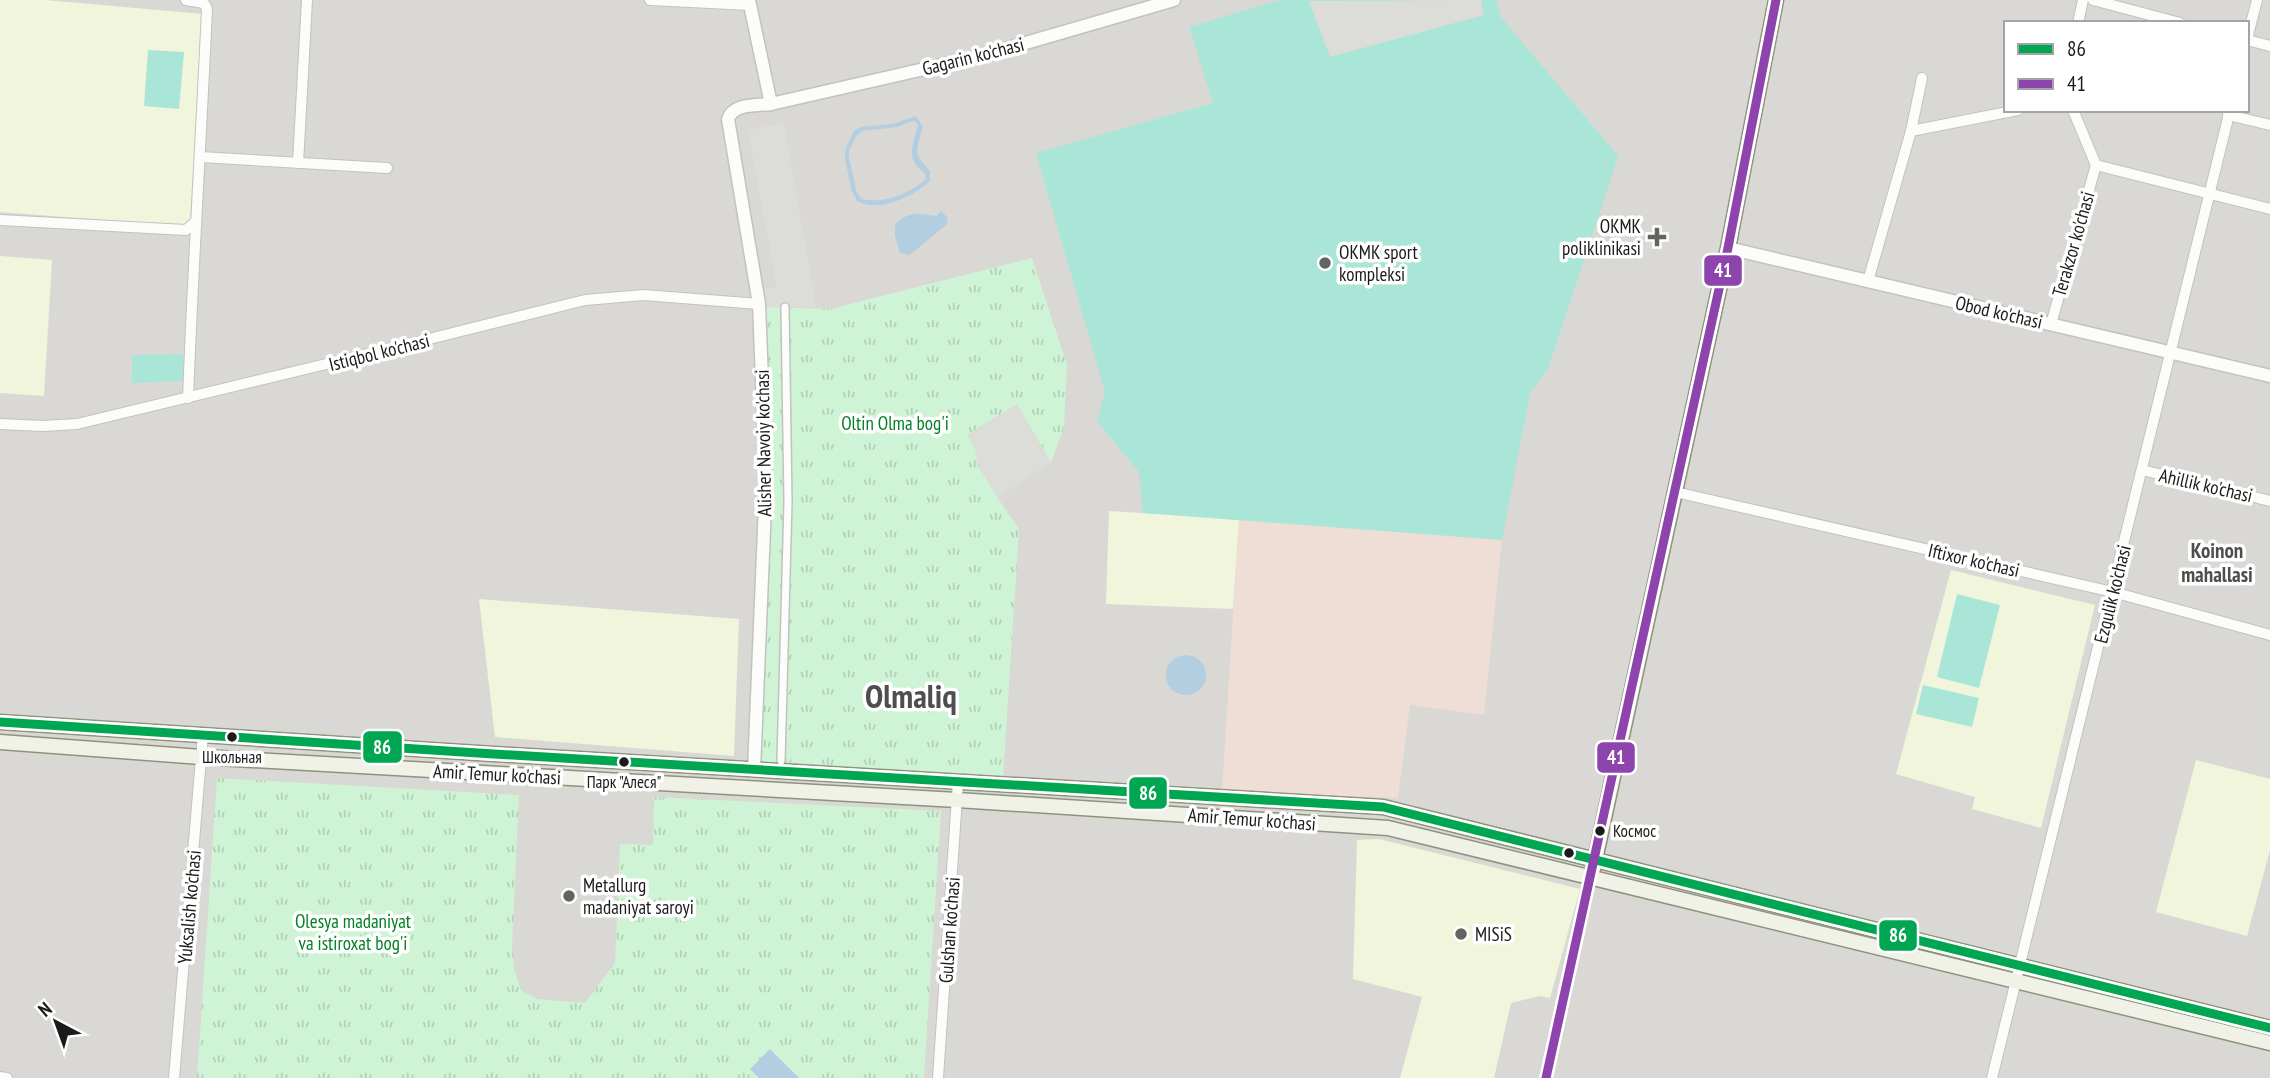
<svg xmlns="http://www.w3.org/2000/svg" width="2270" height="1078" font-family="'PT Sans Narrow',sans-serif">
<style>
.residential{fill:#d9d8d4;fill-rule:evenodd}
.commercial{fill:#eeded6}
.education{fill:#f1f5dc}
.park{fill:url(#park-tufts)}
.pitch{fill:#aae6d7}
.parking{fill:#dcdcd9}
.water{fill:#b3cee0;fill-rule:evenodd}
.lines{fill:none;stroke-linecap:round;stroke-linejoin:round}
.pedestrian-casing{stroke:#c2c2bf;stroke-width:10}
.minor-casing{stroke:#c2c2bf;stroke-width:12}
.tertiary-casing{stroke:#c2c2bf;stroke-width:15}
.secondary-casing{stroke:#8e947b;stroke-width:17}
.pedestrian{stroke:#fcfcfb;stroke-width:7}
.minor{stroke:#fcfcfb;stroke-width:10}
.tertiary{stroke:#fcfcfb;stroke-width:12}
.secondary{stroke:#f0f2e8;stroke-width:14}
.bus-1-casing{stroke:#fff;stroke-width:14}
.bus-2-casing{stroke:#fff;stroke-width:14}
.bus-1{stroke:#00a651;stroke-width:9}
.bus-2{stroke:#8e44ad;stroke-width:9}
.poi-dot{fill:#636361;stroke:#fff;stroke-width:2.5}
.bus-dot{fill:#1b1b1b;stroke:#fff;stroke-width:2.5}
.labels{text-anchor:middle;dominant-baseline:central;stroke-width:7;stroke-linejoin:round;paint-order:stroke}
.bus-label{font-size:17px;fill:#1b1b1b;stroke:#fff}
.street-label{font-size:19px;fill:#1b1b1b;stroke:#fff}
.poi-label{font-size:19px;fill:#1b1b1b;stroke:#fff;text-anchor:start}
.park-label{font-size:19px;fill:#037f25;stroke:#fff}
.neighbourhood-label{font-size:21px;font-weight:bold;fill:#4e4e4e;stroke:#fff}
.town-label{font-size:33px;font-weight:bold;fill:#4e4e4e;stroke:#fff}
.line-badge{stroke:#fff;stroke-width:2.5}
.badge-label{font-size:19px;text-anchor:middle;font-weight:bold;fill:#fff}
</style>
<defs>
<pattern id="park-tufts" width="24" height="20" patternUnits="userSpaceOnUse" patternTransform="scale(1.75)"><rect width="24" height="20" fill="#cef4d5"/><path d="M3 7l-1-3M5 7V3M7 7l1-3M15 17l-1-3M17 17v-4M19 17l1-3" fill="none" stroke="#b0d1b6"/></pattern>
</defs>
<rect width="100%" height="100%" fill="#eae9e2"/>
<path class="residential" d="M0,0H2270V1078H0ZM2006,23H2247V110H2006Z"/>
<polygon class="commercial" points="1239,519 1502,540 1484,715 1410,705 1398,798 1222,791"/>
<g class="education">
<polygon points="0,0 45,0 203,14 190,219 182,226 0,212"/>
<polygon points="0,256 52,260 44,396 0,393"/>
<polygon points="1109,511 1239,519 1233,609 1106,604"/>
<polygon points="1951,570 2095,605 2041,828 1972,809 1975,797 1896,774"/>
<polygon points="479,599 739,619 734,756 495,737"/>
<polygon points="2196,760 2270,779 2270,850 2247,936 2156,912"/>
<polygon points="1379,839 1580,889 1550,998 1539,996 1511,1003 1494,1078 1400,1078 1422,997 1353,979 1357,840"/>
</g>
<g class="park">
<polygon points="1032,258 1067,365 1064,427 1051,462 997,497 1019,529 1003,779 760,766 772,500 766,307 830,309"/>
<polygon points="217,778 519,795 512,948 514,969 521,990 536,999 585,1003 615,963 620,844 653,845 654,797 941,811 924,1078 197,1078"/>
</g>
<g class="pitch">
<polygon points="1280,0 1496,0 1501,17 1618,156 1548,369 1530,393 1502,540 1143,513 1139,472 1097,421 1105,392 1036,153 1213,103 1189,27"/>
<polygon points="148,50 184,52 179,109 144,106"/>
<polygon points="183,354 184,381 132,383 132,355"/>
<polygon points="1957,594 2000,605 1979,688 1937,677"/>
<polygon points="1923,685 1979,698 1972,727 1916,714"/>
</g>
<g class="parking">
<polygon points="1481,0 1484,15 1330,57 1309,1"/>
<polygon points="784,123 816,307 766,307 764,289 777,288 748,130"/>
<polygon points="1017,404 1051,462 997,497 977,464 975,449 967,435"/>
</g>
<g class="water">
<path d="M916,116L923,127C916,149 913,154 930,171V181C912,197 879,213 857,201L851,189L845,157V151L853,132L860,127L893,124ZM909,122L915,121L918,124C916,136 907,153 916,165C921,171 925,170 926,179C910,194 883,204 862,199L857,193L849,158V151L856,136L862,131L898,127Z"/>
<path d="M941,211L948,218L946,225L912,253L908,255L900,253L895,236V224C910,210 919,214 937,216Z"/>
<circle cx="1186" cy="675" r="20"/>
<polygon points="770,1049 799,1078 800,1078 759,1078 750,1069"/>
</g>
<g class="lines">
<defs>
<polyline id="pedestrian" points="781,761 788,502 785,307"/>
<g id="minor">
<path d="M186,0L204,3L207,9C201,139 193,268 188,398"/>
<polyline points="650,0 750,5"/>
<polyline points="2093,0 2180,23"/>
<polyline points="2078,23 2083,0"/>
<polyline points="2247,39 2257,0"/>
<polyline points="2247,40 2270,46"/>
<polyline points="2073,110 2096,165 2270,209"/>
<polyline points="2228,115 2270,125"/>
<polyline points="1911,131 2018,110"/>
<polyline points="200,157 387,168"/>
<polyline points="298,163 307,0"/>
<polyline points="0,220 186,230 194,223"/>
<polyline points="1868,281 1911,131 1922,78"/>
<polyline points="2051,324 2096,165"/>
<polyline points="0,424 42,426 77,424 405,345 585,300 644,295 759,304"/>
<polyline points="2142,470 2270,501"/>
<polyline points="1675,492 2113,592 2270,635"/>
<polyline points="0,1077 7,1078"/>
<polyline points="174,1078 203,735"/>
<polyline points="938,1078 958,782"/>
<polyline points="1546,1078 1591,876"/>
<polyline points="1992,1078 2230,110"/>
</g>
<g id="tertiary">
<polyline points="749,0 771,104"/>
<polyline points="1728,248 2270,376"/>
<path d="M754,770L766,481L759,304L728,119C734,103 755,106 771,104L981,56L1174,0"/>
</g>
<g id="secondary">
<polyline points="0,722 478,753 1383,807 2270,1028"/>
<polyline points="0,742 201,757 957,800 1388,828 2270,1043"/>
<polyline points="1593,869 1728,248 1776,0"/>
</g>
</defs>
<use href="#pedestrian" class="pedestrian-casing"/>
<use href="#minor" class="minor-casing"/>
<use href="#tertiary" class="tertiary-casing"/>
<use href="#secondary" class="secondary-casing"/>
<use href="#pedestrian" class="pedestrian"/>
<use href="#minor" class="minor"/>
<use href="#tertiary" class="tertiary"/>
<use href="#secondary" class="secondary"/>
<defs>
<polyline id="bus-1" points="0,722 478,753 1383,807 2270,1028"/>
<polyline id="bus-2" points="1546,1078 1728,248 1776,0"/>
</defs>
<use href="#bus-1" class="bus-1-casing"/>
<use href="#bus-2" class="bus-2-casing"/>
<use href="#bus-1" class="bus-1"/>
<use href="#bus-2" class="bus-2"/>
</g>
<g class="poi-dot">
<path d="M1653.5 226.5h7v7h7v7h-7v7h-7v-7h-7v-7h7z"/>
<circle cx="1325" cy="263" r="7"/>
<circle cx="569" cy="896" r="7"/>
<circle cx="1461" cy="934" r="7"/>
</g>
<g class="bus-dot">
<circle cx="232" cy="737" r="6"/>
<circle cx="624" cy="762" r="6"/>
<circle cx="1600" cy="831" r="6"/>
<circle cx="1569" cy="853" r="6"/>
</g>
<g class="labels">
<g class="bus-label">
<text x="232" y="757">Школьная</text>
<text x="624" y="782">Парк "Алеся"</text>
<text x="1613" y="831" text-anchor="start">Космос</text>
</g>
<g class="street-label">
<text transform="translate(973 56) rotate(-14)">Gagarin ko'chasi</text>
<text transform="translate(2073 244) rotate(-74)">Terakzor ko'chasi</text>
<text transform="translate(1999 312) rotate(13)">Obod ko'chasi</text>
<text transform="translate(379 352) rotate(-14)">Istiqbol ko'chasi</text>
<text transform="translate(763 443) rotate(-91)">Alisher Navoiy ko'chasi</text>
<text transform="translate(2206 485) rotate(13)">Ahillik ko'chasi</text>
<text transform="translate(1974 560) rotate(13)">Iftixor ko'chasi</text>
<text transform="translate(2112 594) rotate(-76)">Ezgulik ko'chasi</text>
<text transform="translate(497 774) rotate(3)">Amir Temur ko'chasi</text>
<text transform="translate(1252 819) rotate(4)">Amir Temur ko'chasi</text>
<text transform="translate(189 907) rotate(-85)">Yuksalish ko'chasi</text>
<text transform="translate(949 930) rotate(-86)">Gulshan ko'chasi</text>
</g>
<g class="poi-label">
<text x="1641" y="226" text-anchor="end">OKMK<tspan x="1641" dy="22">poliklinikasi</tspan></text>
<text x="1339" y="252">OKMK sport<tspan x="1339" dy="22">kompleksi</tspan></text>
<text x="583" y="885">Metallurg<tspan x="583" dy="22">madaniyat saroyi</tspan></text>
<text x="1475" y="934">MISiS</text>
</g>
<g class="park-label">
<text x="895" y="423">Oltin Olma bog'i</text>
<text x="353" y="921">Olesya madaniyat<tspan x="353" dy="22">va istiroxat bog'i</tspan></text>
</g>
<g class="neighbourhood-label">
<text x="2217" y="550">Koinon<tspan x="2217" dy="24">mahallasi</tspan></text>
</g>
<g class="town-label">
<text x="911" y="695">Olmaliq</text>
</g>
</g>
<g class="line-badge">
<rect x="1703" y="254" width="40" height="33" rx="7" fill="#8e44ad"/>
<rect x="362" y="730" width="41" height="34" rx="7" fill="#00a651"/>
<rect x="1596" y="741" width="40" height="33" rx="7" fill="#8e44ad"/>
<rect x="1128" y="776" width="40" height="34" rx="7" fill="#00a651"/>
<rect x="1878" y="919" width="40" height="33" rx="7" fill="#00a651"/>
</g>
<g class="badge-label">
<text x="1723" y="277">41</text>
<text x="382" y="754">86</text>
<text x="1616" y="764">41</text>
<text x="1148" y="800">86</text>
<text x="1898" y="942">86</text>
</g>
<rect x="2004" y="21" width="245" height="91" fill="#ffffff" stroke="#a4a4a4" stroke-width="2"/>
<rect x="2018" y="44" width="35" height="10" fill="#00a651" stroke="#a4a4a4" stroke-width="2"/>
<text x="2067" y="56" font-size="21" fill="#1b1b1b">86</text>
<rect x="2018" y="79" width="35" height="10" fill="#8e44ad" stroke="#a4a4a4" stroke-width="2"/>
<text x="2067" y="91" font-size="21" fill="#1b1b1b">41</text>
<g transform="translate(56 1022) rotate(319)" stroke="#ffffff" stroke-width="5" paint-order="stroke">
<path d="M0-5L12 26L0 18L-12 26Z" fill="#1b1b1b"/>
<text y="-10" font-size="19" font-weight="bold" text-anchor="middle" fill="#1b1b1b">N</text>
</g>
</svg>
